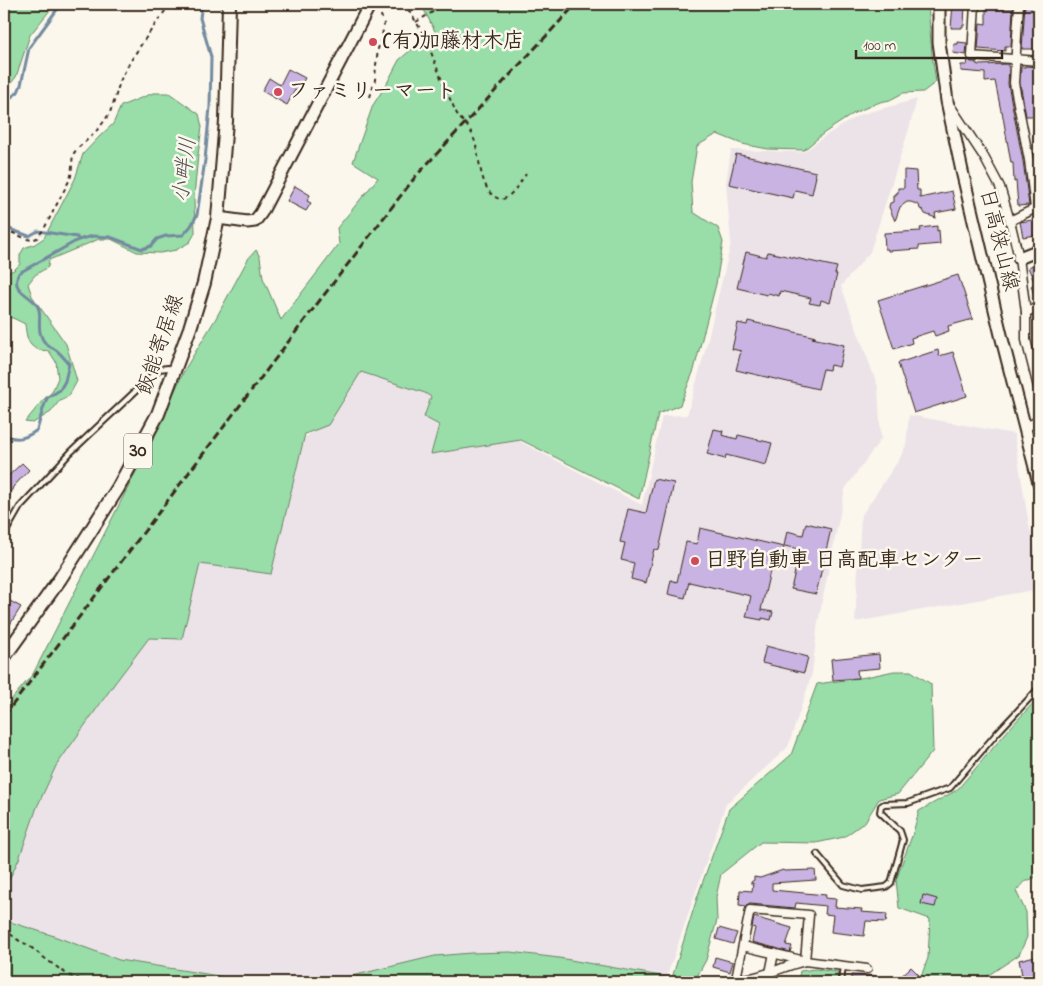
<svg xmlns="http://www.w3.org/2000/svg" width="1043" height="986" font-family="'Indie Flower','Klee One',sans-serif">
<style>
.built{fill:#ece3e9}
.green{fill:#99dda9;stroke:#6a8464}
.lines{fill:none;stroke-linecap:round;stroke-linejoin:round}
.stream{stroke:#738a9f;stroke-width:3}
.building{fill:#c9b3e2;stroke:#3b2a1e}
.lane-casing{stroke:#3b2a1e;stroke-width:8}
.street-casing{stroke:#3b2a1e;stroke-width:11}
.secondary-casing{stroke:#3b2a1e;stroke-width:15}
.primary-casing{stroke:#3b2a1e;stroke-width:16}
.path{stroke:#3b2a1e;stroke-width:2;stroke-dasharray:4 4;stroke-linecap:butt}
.lane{stroke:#fbf7ec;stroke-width:4}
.street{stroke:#fbf7ec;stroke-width:8}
.secondary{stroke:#fbf7ec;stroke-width:11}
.primary{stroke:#fbf7ec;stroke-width:12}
.rail{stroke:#3b2a1e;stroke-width:3;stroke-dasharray:8 4;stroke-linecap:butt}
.poi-dot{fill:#d1495b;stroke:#fbf7ec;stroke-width:2}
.labels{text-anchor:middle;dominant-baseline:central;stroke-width:5;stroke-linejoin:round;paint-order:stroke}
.shield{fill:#fbf7ec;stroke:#75685c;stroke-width:1}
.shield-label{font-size:20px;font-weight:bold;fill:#3b2a1e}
.poi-label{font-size:21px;font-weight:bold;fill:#3b2a1e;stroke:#fbf7ec;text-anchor:start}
.street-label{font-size:21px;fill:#3b2a1e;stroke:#fbf7ec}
.water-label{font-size:22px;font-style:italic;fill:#525254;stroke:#fbf7ec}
</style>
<rect width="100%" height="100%" fill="#fbf7ec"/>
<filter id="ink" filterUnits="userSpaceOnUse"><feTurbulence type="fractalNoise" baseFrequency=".02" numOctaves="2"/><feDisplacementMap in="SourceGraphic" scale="10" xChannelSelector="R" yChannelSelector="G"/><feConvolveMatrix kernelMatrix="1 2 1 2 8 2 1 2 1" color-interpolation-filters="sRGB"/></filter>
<g filter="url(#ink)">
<g class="built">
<polygon points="917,99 909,129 870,252 841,286 878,387 881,439 845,489 818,622 812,674 788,747 726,804 665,982 191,982 4,926 4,858 18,798 192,555 302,440 327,420 362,365 427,392 523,443 642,505 662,416 687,415 704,355 731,243 726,183 731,150 804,152 825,136 859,115"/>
<polygon points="909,415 1014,434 1029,525 1036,552 1039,559 1039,592 1028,591 855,622 861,516 900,458 906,445"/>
</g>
<g class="green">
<polygon points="4,4 55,4 30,35 16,77 5,91 4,98"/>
<polygon points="426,4 928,4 932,55 936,82 923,92 903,93 890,100 880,102 856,112 824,133 804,150 768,149 742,144 717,134 697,146 691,182 693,212 718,228 723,242 716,284 694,370 680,405 658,414 639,499 521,440 431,454 439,425 424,417 431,397 425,393 361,372 328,425 305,434 271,574 200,564 182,639 149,638 115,683 56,766 37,807 19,859 5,888 4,892 4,708 33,674 145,454 185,369 216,318 248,259 256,250 260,257 263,278 281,320 339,244 337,228 378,178 353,162 373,105 386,85 399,60 412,49 439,39 423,8"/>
<path d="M153,93H169L199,114L202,127L198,155L194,197L195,233L190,242L176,250L160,253L137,252L111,239H99L49,260L48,267L35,275L28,284L32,296L66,344L77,381L69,396L60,400L51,412L33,423L25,422L43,400L52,392L58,378L56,362L49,351C46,350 40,351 37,349C27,346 26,333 25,324L15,319L4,315V276L6,273L14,270L20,264V255L24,248L35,244L44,238L75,179L83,154L99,137L113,124L121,106Z"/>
<polygon points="894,671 911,671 931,684 933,751 898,794 879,799 865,822 844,837 816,843 761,842 721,874 716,897 717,920 706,960 694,982 327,982 435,956 471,953 510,952 559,958 672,978 698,895 729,809 791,755 817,684 866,677"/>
<polygon points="1039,697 1039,876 1024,882 1016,891 1026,912 1027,937 1019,955 978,982 919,982 928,958 930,919 899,908 896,880 913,833 919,811 957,790 1010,728"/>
<polygon points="4,920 51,935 119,960 256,982 4,982"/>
<polygon points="815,969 838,972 837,982 798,982 800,971"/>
</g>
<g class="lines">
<g class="stream">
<polyline points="4,110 6,101 18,92 21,85 29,48 61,4"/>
<polyline points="4,229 9,229 29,236 38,231 77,237 78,240"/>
<path d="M4,436C18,440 25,439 37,430L43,409L47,398L60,390L65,381L69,364C65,359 61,354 56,350C53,348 48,346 46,344C34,330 43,317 38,307C32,294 9,292 19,273L78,240L93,236L110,237L142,249L151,246L157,239L166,236L183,235L191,226L197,215L205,160L210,107L211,57L200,18L202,4"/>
</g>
</g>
<g class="building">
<polygon points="953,4 965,4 964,26 962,26 962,28 951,28"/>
<polygon points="986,4 995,4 995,9 1013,9 1011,46 1005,46 1005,51 978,49 980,23 986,24"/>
<polygon points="1025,4 1039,5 1037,40 1039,40 1039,49 1022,49"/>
<polygon points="958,42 967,43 966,55 953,53 954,44 958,44"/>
<polygon points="968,59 971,62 976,62 976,64 978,64 978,65 1008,64 1008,67 1009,67 1008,84 1023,161 1029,205 1018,206 1016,181 1014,182 1013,163 1011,163 1002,111 1001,111 995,81 985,82 985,73 961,71 961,65 967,65"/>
<polygon points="1025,66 1039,67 1039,116 1026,116 1020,83 1021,67 1025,67"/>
<polygon points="288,69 305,78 297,92 295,90 287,105 262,91 269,78 280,85"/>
<polygon points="1033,152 1039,152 1039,194 1035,159"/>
<polygon points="736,154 816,172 815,176 816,176 812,194 795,190 793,198 729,184"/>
<polygon points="904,170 916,171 917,190 920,190 920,198 952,191 956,209 935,213 936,218 925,214 923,210 920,209 919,205 911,202 907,202 900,207 895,221 889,207 890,203 894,202 894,195 896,195 896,193 898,193 898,188 904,188"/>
<polygon points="295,186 310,195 307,201 311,203 306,211 287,201"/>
<polygon points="1039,219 1039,229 1035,230 1035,235 1023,237 1020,222"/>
<polygon points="937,226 937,231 939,230 940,244 919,246 919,249 888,251 888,249 885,249 884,233 921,231 920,228"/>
<polygon points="746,252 766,257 768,252 837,267 835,274 837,274 830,303 821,300 820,305 809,303 811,298 780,291 779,296 768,293 767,295 737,288"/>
<polygon points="1039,263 1039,301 1037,302 1031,286 1035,284 1028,267"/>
<polygon points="958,275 973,319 948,326 949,331 935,336 933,331 911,338 912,343 894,349 878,300"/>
<polygon points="748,321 816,337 812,338 844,345 839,367 830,365 829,370 823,369 818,389 736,370 741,351 732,349 738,323 747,325"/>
<polygon points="938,350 939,356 953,352 967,396 914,413 898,363"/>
<polygon points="714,429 723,431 722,435 737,439 738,435 772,443 766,465 726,455 725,459 707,454"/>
<polygon points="22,463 29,470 13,487 5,508 4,508 4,483 5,479"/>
<polygon points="654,479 674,483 659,550 654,549 646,583 631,579 634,563 621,560 625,543 620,542 628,509 646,513"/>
<polygon points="806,523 831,529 816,594 791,589 800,549 784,546 787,531 803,535"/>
<polygon points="700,528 784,547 779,568 771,567 761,610 773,612 771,620 762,618 762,620 746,617 751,596 689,582 685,598 668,594 671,580 677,582 686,542 697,544"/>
<polygon points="10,601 21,607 4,634 4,612"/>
<polygon points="766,646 808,657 804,673 762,663"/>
<polygon points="879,654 880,668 857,670 858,678 833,680 831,659"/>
<polygon points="783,870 784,871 815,870 816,880 772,883 772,890 826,895 825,898 836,899 835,907 862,909 861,912 887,914 886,922 866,921 864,936 831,932 833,915 825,914 826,906 796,903 795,908 750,904 746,906 739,905 740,890 752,891 753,883 751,884 751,882 754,880 754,877 760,878"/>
<polygon points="923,895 937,899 935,907 921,904"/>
<polygon points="754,917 792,928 786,945 792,946 790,952 752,942 755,928 752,927"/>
<polygon points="719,928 737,933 733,944 716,939"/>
<polygon points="1039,955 1039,982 1005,982 1005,980 1022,975 1019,960"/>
<polygon points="715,957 733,962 730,972 713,967"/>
<polygon points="911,967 919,975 911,982 895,982"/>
<polygon points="851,975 875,976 874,982 851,982"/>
</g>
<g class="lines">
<defs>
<g id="lane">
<polyline points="4,535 20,507 71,452 159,369 168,368 173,370"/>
<polyline points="817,854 843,885 862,890 886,887 891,883 903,840 900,831 880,812 881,806 884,804 908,803 950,788 997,733 1039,688"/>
<polyline points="841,982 843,966"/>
</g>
<g id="street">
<polyline points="975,4 972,56 1039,61"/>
<polyline points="1019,4 1014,83 1029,160 1035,208"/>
<polyline points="951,107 984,157 1000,187 1010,221 1019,258 1026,312 1026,340 1039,391"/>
<polyline points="1010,221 1038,207"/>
<polyline points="1026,312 1039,307"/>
<polyline points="1025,428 1039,420"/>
<polyline points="770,973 774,953"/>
<polyline points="736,979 750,910 809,915 805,961 743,946"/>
<path d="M731,982C737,978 743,979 750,978C769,975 786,965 805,961L867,969"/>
</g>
<g id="secondary">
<polyline points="939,4 939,42 947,101 962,171 1002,339 1039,483"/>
<polyline points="218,218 247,222 255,221 261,213 370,4"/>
<polyline points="1019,258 1039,250"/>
</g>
<polyline id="primary" points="4,657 60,579 118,488 158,414 190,328 204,283 218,218 226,121 229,4"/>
</defs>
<use href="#lane" class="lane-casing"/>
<use href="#street" class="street-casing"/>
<use href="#secondary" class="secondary-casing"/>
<use href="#primary" class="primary-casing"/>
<g class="path">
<path d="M404,4C412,15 420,27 426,40C435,61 442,83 452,103C454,108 456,113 459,117C465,124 471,129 474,139C480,154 479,194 500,199C509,201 521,181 526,174"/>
<polyline points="416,22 446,4"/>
<polyline points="370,97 375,80 376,65 378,49 382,36 384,24 379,10"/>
<path d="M4,232L13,233L27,239L32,240L37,238L44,229L70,179C73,171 71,159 74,153C77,148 83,144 87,140C95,133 102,125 107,117C115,105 116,90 122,77C135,51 153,28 170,4"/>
<polyline points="4,929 18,940 28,945 47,960 68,975 87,982"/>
</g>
<use href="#lane" class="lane"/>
<use href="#street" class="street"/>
<use href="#secondary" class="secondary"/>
<use href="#primary" class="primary"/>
<polyline class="rail" points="4,716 317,304 416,176 576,4"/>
</g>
</g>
<g class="poi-dot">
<circle cx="373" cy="42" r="5"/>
<circle cx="278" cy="92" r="5"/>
<circle cx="695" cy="561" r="5"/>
</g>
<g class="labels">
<rect class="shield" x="124" y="433.5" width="28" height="35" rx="4"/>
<g class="shield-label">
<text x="138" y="451">30</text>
</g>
<g class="poi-label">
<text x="383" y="42">(有)加藤材木店</text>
<text x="288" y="92">ファミリーマート</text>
<text x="705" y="561">日野自動車 日高配車センター</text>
</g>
<g class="street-label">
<text transform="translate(998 240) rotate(76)">日高狭山線</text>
<text transform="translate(161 345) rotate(-71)">飯能寄居線</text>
</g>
<g class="water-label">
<text transform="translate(186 170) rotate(-83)">小畔川</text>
</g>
</g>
<rect width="1043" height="986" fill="none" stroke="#fbf7ec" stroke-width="20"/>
<rect x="10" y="10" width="1023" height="966" fill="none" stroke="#3b2a1e" stroke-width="2" filter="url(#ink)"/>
<path d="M856 50v8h146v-8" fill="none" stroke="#3b2a1e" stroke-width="2.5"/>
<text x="863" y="50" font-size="15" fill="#3b2a1e" stroke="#fbf7ec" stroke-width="4" paint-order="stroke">100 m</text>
</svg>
